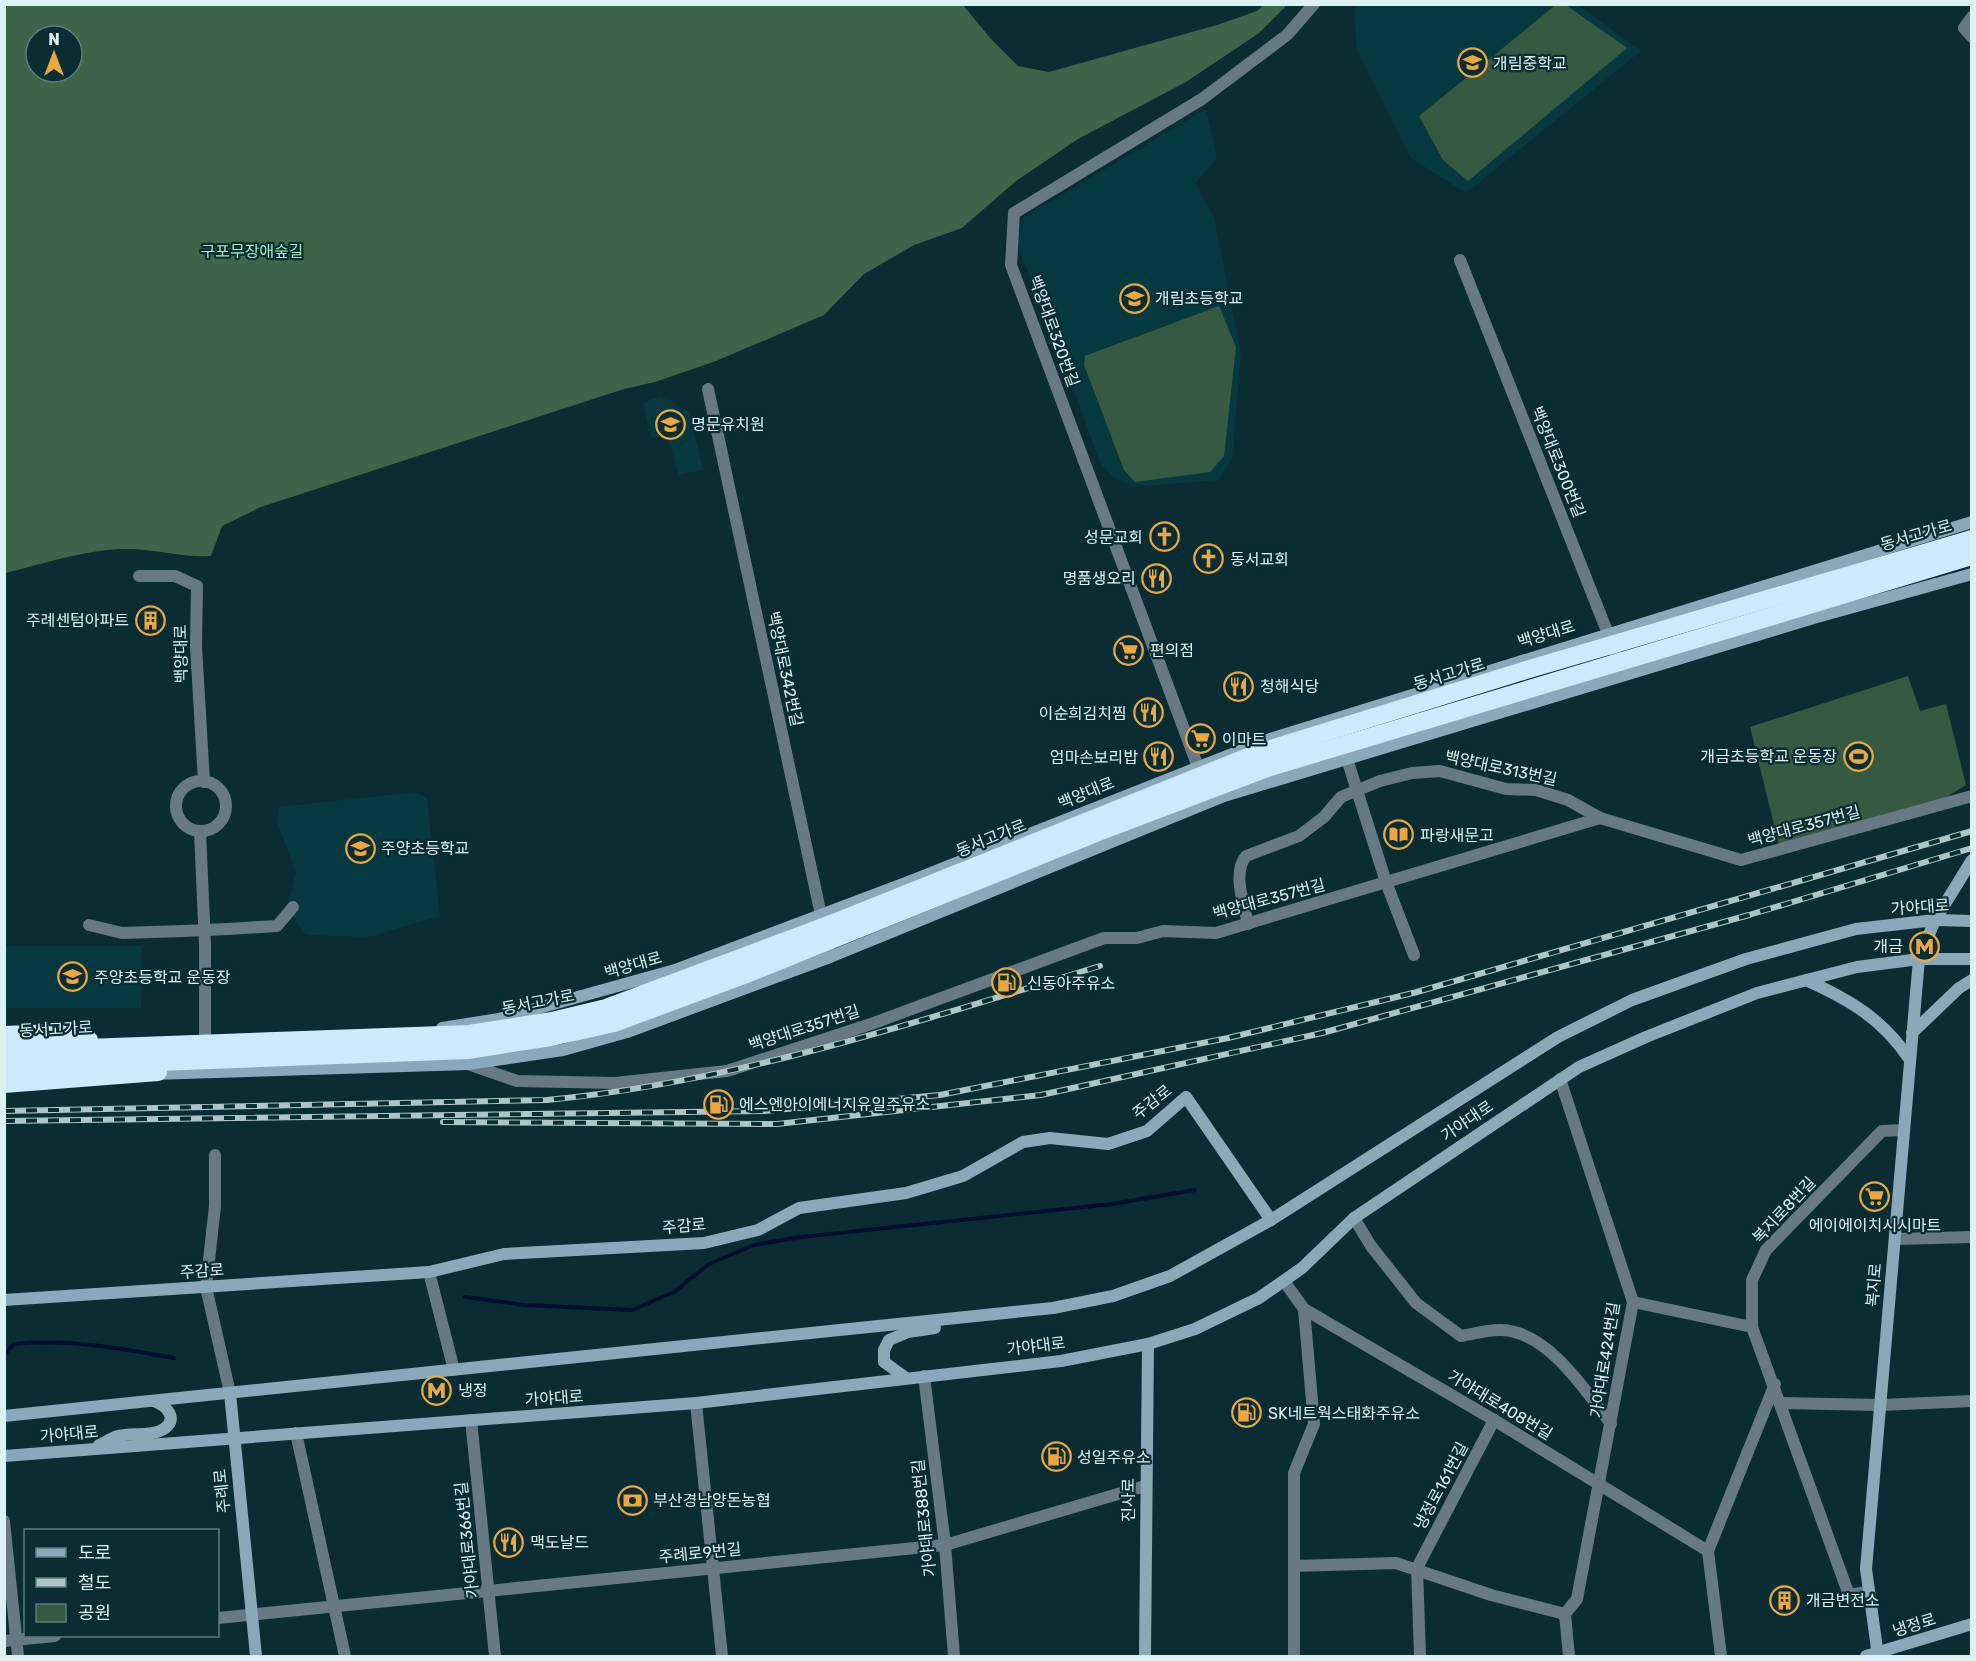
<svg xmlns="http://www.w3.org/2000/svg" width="1976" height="1661" font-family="Rubik,'Noto Sans KR',sans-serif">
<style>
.built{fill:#06393f}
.green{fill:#355a41}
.forest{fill:#3d654a;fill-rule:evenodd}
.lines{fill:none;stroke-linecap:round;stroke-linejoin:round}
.stream{stroke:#020e2b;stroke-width:4}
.street{stroke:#667985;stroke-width:12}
.secondary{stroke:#89a8ba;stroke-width:12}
.rail-casing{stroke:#aec5c7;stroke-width:6}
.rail{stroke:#092d32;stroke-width:4;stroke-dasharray:11;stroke-linecap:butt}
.street-bridge{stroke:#667985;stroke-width:12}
.highway-bridge{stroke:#cdeafb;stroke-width:18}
.labels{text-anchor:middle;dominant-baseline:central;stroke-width:4.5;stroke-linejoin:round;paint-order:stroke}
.poi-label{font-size:16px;fill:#ddf0f2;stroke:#092d32;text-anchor:start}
.park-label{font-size:16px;fill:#a7ebbc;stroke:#092d32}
.street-label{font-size:16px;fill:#ddf0f2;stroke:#092d32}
</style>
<rect width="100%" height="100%" fill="#092d32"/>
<g class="built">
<polygon points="1356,4 1578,5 1641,51 1466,193 1411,158 1357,50 1354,11"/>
<polygon points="1206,109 1217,158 1195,183 1214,217 1241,352 1232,459 1219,480 1134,487 1114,477 1100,463 1064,362 1017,244 1023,218"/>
<polygon points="660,396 689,411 703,470 679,475 668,438 651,438 643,403"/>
<polygon points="416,792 427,798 440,916 369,937 306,935 287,909 296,873 277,822 279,807"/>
<polygon points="5,946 142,946 141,1008 5,1008"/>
</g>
<g class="green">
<polygon points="1557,4 1566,5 1627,48 1468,181 1443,160 1419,116"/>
<polygon points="1219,306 1236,347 1224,456 1210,472 1135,482 1124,470 1084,365 1085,356"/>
<polygon points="1908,676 1920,711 1946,704 1966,785 1937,803 1779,845 1750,727"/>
</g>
<path class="forest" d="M4,5H963L990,38L1018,66L1049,72L1217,25L1257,11L1263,5H1287L1259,33L1186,82L1078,139L1016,181L962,228L914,245L864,274L824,315L716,361L655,382L624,389L261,507L222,526L211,556C183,558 153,548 123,549C84,550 43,564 5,573ZM36,36H72V72H36Z"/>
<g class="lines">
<g class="stream">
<polyline points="465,1297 524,1305 632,1310 674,1292 709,1264 754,1245 801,1237 1112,1204 1195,1190"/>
<path d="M4,1355L14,1344C72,1339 117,1348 174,1358"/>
</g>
<g class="street">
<polyline points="1972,17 1964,28 1972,37"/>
<polyline points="1460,260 1622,669"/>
<polyline points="708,389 830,957"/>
<polyline points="139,576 175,576 197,586 196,646 204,782"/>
<polyline points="1347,759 1386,882 1414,955"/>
<polyline points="1201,775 1011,265 1014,213 1202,99 1287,35 1314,4"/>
<circle cx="201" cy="806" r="25"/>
<polyline points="200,831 205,945 205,1051"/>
<path d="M1248,924C1244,904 1232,873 1246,856L1299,836L1324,817L1341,797L1380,781L1412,773L1440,771L1506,789L1536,790L1568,800L1600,818"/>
<polyline points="89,925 122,933 183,931"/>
<polyline points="227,929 277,926 293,907"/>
<polyline points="468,1064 517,1081 615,1083 727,1071 871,1024 1104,938 1137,938 1163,931 1216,933 1600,818 1741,860 1972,796"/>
<polyline points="1560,1079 1633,1302 1577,1599 1565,1614 1569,1656"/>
<polyline points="215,1155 215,1206 206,1287 230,1393"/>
<path d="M1354,1218L1371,1246L1416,1303L1461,1336C1474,1334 1489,1329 1502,1330C1548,1332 1586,1391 1611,1424"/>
<polyline points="1895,1239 1972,1237"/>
<polyline points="429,1272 454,1370"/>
<polyline points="1284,1281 1304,1309 1494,1420 1708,1551"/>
<polyline points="1633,1302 1752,1327"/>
<polyline points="924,1376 945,1545 954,1656"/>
<polyline points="696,1403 722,1656"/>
<polyline points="1781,1403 1880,1405 1972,1401"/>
<polyline points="471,1420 495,1656"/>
<polyline points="296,1433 345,1656"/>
<polyline points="4,1521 18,1656"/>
<polyline points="1294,1566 1396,1563 1491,1595 1565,1614"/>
<polyline points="1867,1592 1849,1595 1752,1327 1752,1280 1766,1250 1882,1131 1904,1130"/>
<polyline points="218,1618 945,1545 1145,1486"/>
<polyline points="4,1641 55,1636"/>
<polyline points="1294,1656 1294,1473 1314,1424 1304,1309"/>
<polyline points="1420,1656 1417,1568 1494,1420"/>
<polyline points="1721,1656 1708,1551 1775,1384"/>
</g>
<g class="secondary">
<path d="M1806,980C1850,1000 1883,1019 1910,1060"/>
<polyline points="442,1028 499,1019 675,970 908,882 1270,739 1972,522"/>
<polyline points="1912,1033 1959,988 1972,980"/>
<polyline points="153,1074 468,1064 563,1050 627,1032 830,957 1224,796 1817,617 1972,574"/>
<polyline points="4,1300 429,1272 504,1254 704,1243 758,1230 799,1208 906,1193 963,1176 1023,1142 1050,1138 1108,1144 1147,1131 1186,1097 1271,1220"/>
<polyline points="906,1378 884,1362 884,1350 889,1340 908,1332 935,1328"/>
<polyline points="230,1393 256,1656"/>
<polyline points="4,1416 1053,1308 1113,1296 1170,1276 1271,1220 1558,1037 1632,1000 1746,959 1856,929 1935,920 1972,921"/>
<path d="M99,1445C104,1443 110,1439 115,1437C129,1432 149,1437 162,1430C180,1420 167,1406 154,1401"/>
<polyline points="4,1456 696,1403 1061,1361 1148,1344 1195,1329 1259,1298 1302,1268 1354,1218 1579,1067 1646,1037 1757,993 1857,967 1919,959 1972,959"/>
<polyline points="1145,1656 1148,1344"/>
<polyline points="1866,1656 1972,1624"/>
<polyline points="1878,1656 1866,1569 1919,959 1935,920 1972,860"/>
</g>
<defs>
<g id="rail">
<path d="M4,1111L547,1100C738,1082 918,1021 1100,966"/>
<polyline points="4,1121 764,1111 940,1095 1228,1038 1417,992 1972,831"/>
<polyline points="443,1122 777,1124 1041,1095 1322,1033 1749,915 1972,848"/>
</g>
</defs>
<use href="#rail" class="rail-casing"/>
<use href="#rail" class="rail"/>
<polyline class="street-bridge" points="183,931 227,929"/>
<g class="highway-bridge">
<polyline points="4,1035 56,1033 89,1040"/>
<polyline points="4,1051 469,1034 552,1021 606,1008 831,924 1258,753 1523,671 1972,539"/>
<polyline points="4,1068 468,1050 551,1037 614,1023 749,973 1101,831 1267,768 1972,556"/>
<polyline points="4,1084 158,1072"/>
</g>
</g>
<defs>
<symbol id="school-ring" viewBox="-11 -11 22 22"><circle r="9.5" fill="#092d32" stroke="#eea73d" stroke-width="1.5"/><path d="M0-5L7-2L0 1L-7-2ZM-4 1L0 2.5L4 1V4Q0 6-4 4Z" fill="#eea73d"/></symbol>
<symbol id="church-ring" viewBox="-11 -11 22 22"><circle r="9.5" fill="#092d32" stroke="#eea73d" stroke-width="1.5"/><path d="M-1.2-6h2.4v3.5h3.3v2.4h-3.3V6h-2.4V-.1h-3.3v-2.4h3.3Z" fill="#eea73d"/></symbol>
<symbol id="restaurant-ring" viewBox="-11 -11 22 22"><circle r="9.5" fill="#092d32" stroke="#eea73d" stroke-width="1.5"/><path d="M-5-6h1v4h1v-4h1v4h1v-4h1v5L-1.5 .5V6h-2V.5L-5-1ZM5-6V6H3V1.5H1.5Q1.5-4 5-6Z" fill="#eea73d"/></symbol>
<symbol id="building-ring" viewBox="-11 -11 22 22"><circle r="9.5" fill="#092d32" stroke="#eea73d" stroke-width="1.5"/><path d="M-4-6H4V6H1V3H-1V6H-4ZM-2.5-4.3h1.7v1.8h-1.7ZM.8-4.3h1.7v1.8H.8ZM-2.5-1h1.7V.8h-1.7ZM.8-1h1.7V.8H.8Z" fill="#eea73d"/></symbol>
<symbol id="supermarket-ring" viewBox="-11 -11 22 22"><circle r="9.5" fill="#092d32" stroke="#eea73d" stroke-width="1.5"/><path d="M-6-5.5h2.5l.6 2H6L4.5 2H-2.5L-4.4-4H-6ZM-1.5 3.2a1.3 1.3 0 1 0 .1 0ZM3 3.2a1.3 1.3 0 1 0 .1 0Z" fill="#eea73d"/></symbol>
<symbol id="stadium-ring" viewBox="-11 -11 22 22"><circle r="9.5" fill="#092d32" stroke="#eea73d" stroke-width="1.5"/><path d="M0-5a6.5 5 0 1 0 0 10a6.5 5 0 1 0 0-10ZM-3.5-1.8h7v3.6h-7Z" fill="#eea73d"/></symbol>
<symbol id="library-ring" viewBox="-11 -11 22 22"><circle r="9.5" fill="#092d32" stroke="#eea73d" stroke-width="1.5"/><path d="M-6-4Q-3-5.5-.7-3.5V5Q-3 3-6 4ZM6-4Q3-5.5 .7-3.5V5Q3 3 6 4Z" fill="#eea73d"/></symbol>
<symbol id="metro-ring" viewBox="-11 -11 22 22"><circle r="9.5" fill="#092d32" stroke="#eea73d" stroke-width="1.5"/><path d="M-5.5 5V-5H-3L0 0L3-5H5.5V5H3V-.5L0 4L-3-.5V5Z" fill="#eea73d"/></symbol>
<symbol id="fuel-ring" viewBox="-11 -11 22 22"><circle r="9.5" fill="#092d32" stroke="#eea73d" stroke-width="1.5"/><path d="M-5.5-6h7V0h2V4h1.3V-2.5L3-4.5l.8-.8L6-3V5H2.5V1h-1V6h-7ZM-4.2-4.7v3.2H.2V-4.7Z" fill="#eea73d"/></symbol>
<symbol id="bank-ring" viewBox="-11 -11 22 22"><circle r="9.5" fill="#092d32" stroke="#eea73d" stroke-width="1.5"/><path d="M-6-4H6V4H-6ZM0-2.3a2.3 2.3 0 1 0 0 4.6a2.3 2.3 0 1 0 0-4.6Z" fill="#eea73d"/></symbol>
</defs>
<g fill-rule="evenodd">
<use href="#school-ring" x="1456" y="46" width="33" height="33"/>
<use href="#school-ring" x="1118" y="282" width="33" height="33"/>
<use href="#school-ring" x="654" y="408" width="33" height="33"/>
<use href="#church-ring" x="1148" y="520" width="33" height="33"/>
<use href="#church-ring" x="1192" y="542" width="33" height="33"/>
<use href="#restaurant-ring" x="1140" y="562" width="33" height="33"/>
<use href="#building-ring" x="134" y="604" width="33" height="33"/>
<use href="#supermarket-ring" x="1112" y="634" width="33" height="33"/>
<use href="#restaurant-ring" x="1222" y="670" width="33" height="33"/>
<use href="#restaurant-ring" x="1132" y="696" width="33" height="33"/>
<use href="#supermarket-ring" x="1184" y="722" width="33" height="33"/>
<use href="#stadium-ring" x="1842" y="740" width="33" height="33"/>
<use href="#restaurant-ring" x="1142" y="740" width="33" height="33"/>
<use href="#library-ring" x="1382" y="818" width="33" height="33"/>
<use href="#school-ring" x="344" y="832" width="33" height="33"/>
<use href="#metro-ring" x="1908" y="930" width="33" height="33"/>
<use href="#school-ring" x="56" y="960" width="33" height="33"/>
<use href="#fuel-ring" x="990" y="966" width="33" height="33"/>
<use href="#fuel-ring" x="702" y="1088" width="33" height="33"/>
<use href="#supermarket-ring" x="1858" y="1180" width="33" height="33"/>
<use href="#metro-ring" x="420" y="1374" width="33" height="33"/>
<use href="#fuel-ring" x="1230" y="1396" width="33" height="33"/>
<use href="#fuel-ring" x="1040" y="1440" width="33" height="33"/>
<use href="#bank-ring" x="616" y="1484" width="33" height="33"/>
<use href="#restaurant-ring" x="492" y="1526" width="33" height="33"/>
<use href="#building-ring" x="1768" y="1584" width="33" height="33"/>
</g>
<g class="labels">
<g class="poi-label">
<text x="1493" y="63">개림중학교</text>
<text x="1155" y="298">개림초등학교</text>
<text x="691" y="424">명문유치원</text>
<text x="1143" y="537" text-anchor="end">성문교회</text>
<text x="1230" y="559">동서교회</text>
<text x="1136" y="578" text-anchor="end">명품생오리</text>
<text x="129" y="620" text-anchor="end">주례센텀아파트</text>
<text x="1150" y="650">편의점</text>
<text x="1260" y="686">청해식당</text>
<text x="1127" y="713" text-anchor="end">이순희김치찜</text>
<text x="1222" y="739">이마트</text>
<text x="1837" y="756" text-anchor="end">개금초등학교 운동장</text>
<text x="1138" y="757" text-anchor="end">엄마손보리밥</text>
<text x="1420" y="835">파랑새문고</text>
<text x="381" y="848">주양초등학교</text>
<text x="1903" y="946" text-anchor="end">개금</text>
<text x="94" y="977">주양초등학교 운동장</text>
<text x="1027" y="983">신동아주유소</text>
<text x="739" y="1104">에스엔아이에너지유일주유소</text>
<text x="1875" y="1225" text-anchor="middle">에이에이치시시마트</text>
<text x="458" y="1390">냉정</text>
<text x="1268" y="1413">SK네트웍스태화주유소</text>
<text x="1077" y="1457">성일주유소</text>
<text x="653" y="1500">부산경남양돈농협</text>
<text x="530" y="1542">맥도날드</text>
<text x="1806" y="1600">개금변전소</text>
</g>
<g class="park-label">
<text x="252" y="251">구포무장애숲길</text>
</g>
<g class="street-label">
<text transform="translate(1054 331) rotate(70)">백양대로320번길</text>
<text transform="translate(1558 462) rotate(68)">백양대로300번길</text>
<text transform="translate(1916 535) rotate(-16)">동서고가로</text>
<text transform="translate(1546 634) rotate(-17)">백양대로</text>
<text transform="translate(181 654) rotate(-91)">백양대로</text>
<text transform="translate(785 669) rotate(78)">백양대로342번길</text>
<text transform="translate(1449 674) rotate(-17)">동서고가로</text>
<text transform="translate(1501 768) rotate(12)">백양대로313번길</text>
<text transform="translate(1086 793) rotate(-22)">백양대로</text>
<text transform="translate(1804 826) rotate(-15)">백양대로357번길</text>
<text transform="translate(991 838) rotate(-22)">동서고가로</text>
<text transform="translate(1269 899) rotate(-15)">백양대로357번길</text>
<text transform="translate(1920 907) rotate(-4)">가야대로</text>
<text transform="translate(633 965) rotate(-16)">백양대로</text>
<text transform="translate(538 1002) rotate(-11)">동서고가로</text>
<text transform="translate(804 1028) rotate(-18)">백양대로357번길</text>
<text transform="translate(56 1029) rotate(-3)">동서고가로</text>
<text transform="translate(1152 1102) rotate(-38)">주감로</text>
<text transform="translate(1467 1121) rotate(-34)">가야대로</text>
<text transform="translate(1784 1210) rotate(-47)">복지로8번길</text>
<text transform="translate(684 1226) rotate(-5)">주감로</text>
<text transform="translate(202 1271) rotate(-4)">주감로</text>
<text transform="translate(1874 1285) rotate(-85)">복지로</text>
<text transform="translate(1036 1346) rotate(-7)">가야대로</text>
<text transform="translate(1605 1360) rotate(-81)">가야대로424번길</text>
<text transform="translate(554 1398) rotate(-4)">가야대로</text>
<text transform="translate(1500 1405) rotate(31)">가야대로408번길</text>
<text transform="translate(69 1434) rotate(-5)">가야대로</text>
<text transform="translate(1441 1486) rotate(-62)">냉정로161번길</text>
<text transform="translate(222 1491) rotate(-96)">주례로</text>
<text transform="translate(1128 1500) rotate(-90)">진사로</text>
<text transform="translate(924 1518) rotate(-96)">가야대로388번길</text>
<text transform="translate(467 1540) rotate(-96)">가야대로366번길</text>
<text transform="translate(700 1553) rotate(-6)">주례로9번길</text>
<text transform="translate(1914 1625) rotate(-17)">냉정로</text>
</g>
</g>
<rect width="1976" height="1661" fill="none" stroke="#ddf0f2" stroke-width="12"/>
<rect x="24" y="1529" width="195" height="108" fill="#092d32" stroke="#5e7b7f" stroke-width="1.5"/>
<rect x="36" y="1548" width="30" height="9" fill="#89a8ba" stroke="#5e7b7f" stroke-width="1.5"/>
<text x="78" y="1559" font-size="18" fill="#ddf0f2">도로</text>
<rect x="36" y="1578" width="30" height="9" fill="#aec5c7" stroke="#5e7b7f" stroke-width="1.5"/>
<text x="78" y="1589" font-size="18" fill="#ddf0f2">철도</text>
<rect x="36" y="1604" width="30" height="18" fill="#355a41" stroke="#5e7b7f" stroke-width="1.5"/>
<text x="78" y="1619" font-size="18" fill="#ddf0f2">공원</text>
<g transform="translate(54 54)"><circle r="28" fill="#092d32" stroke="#5e7b7f" stroke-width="1.5"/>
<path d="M0-4.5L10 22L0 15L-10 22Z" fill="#eea73d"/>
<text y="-9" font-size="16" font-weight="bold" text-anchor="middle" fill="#ddf0f2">N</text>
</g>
</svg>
